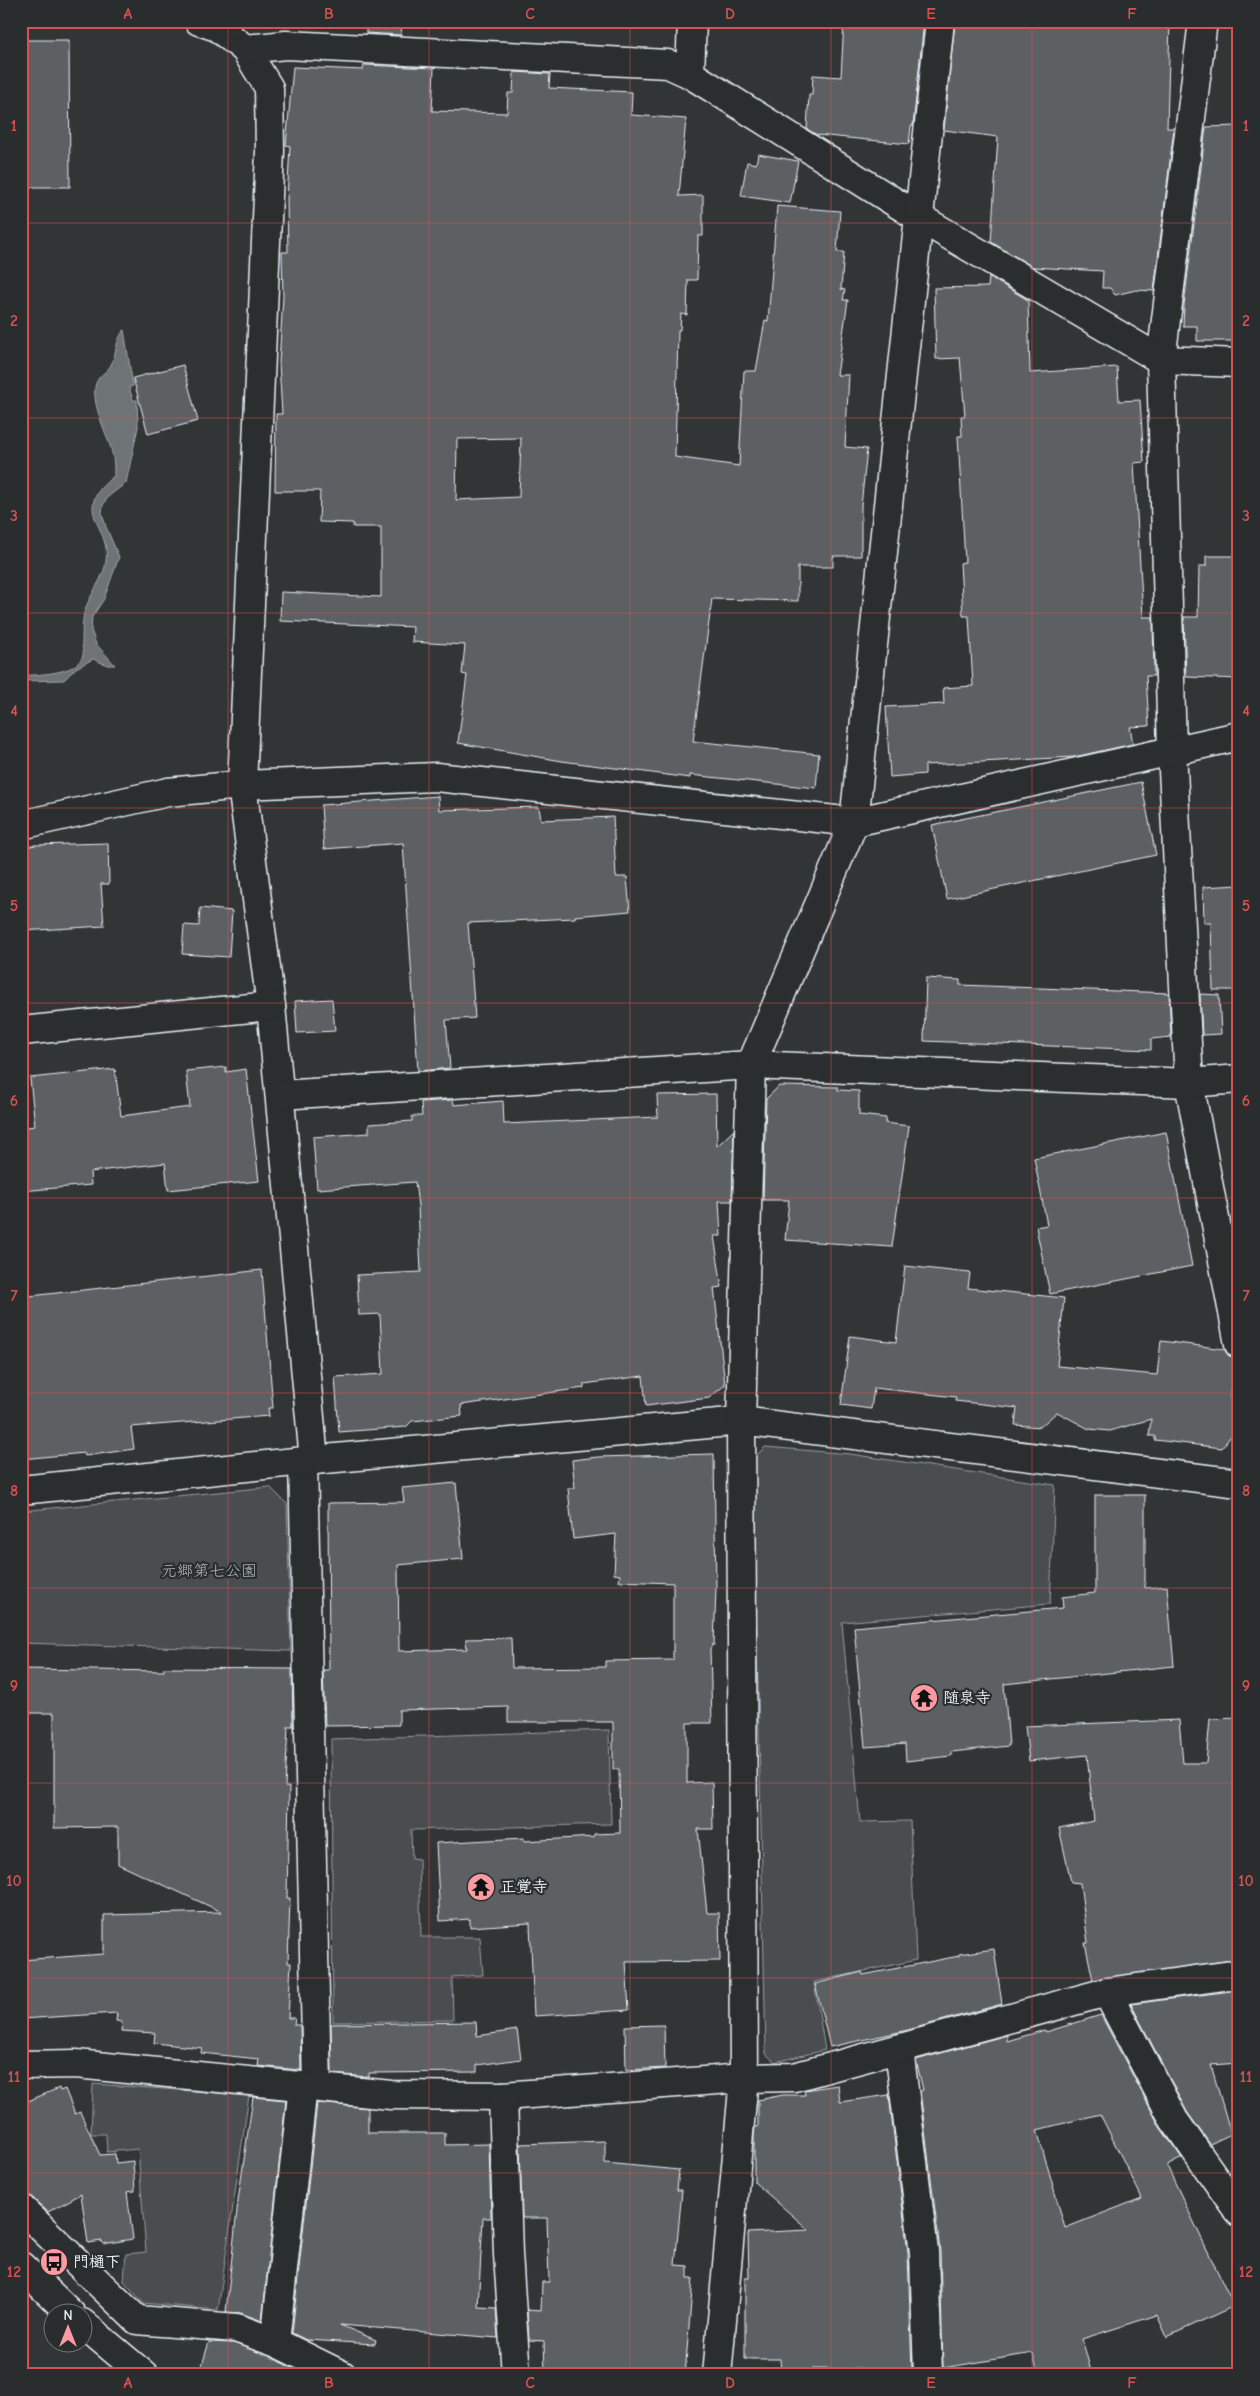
<svg xmlns="http://www.w3.org/2000/svg" width="1260" height="2396" font-family="'Comic Neue','Klee One',sans-serif">
<style>
.green{fill:#494d4f;stroke:#989fa4}
.water{fill:#6e7376;stroke:#9fa5aa}
.building{fill:#5c6063;stroke:#e8f1f8;fill-rule:evenodd}
.lines{fill:none;stroke-linecap:round;stroke-linejoin:round}
.minor-casing{stroke:#e8f1f8;stroke-width:31}
.minor{stroke:#2a2d2e;stroke-width:28}
.grid{fill:none;stroke:#da5052;stroke-width:1;stroke-opacity:0.55}
.labels{text-anchor:middle;dominant-baseline:central;stroke-width:4.5;stroke-linejoin:round;paint-order:stroke}
.park-label{font-size:16px;fill:#b0b8bd;stroke:#2a2d2e}
.poi-label{font-size:16px;font-weight:bold;fill:#e8f1f8;stroke:#2a2d2e;text-anchor:start}
.neatline{fill:none;stroke:#da5052;stroke-width:2}
.grid-label{font-size:16px;text-anchor:middle;font-weight:bold;fill:#da5052}
</style>
<rect width="100%" height="100%" fill="#323536"/>
<filter id="ink" filterUnits="userSpaceOnUse"><feTurbulence type="fractalNoise" baseFrequency=".02" numOctaves="2"/><feDisplacementMap in="SourceGraphic" scale="10" xChannelSelector="R" yChannelSelector="G"/><feConvolveMatrix kernelMatrix="1 2 1 2 8 2 1 2 1" color-interpolation-filters="sRGB"/></filter>
<g filter="url(#ink)">
<g class="green">
<polygon points="765,1447 850,1454 1055,1485 1050,1604 842,1622 860,1822 910,1821 916,1960 814,1982 825,2050 775,2062 766,2054 753,1459"/>
<polygon points="270,1487 287,1504 291,1651 21,1643 21,1511"/>
<polygon points="609,1730 611,1824 411,1830 412,1858 419,1859 421,1937 480,1937 483,1975 452,1977 453,2020 333,2022 331,1739"/>
<polygon points="93,2084 249,2095 218,2310 143,2303 124,2281 126,2254 146,2252 138,2149 107,2152 106,2134 91,2134"/>
</g>
<path class="water" d="M124,330L133,386L129,387L133,400H137L138,427L126,483L109,496L103,505L102,513L106,527L119,557L104,599L92,617L91,630L96,644L115,665H107L93,659L76,668L64,680L21,681V676C37,674 78,675 83,655C84,652 82,647 82,644C82,635 82,622 84,613C89,595 104,579 106,561C111,525 69,511 114,476C114,466 114,458 111,449C106,431 90,402 96,383C99,375 107,372 111,365C117,353 115,341 124,330Z"/>
<g class="building">
<polygon points="366,21 402,21 401,35 366,33"/>
<polygon points="844,21 924,21 913,126 911,126 909,144 817,135 807,129 809,95 812,95 813,75 841,77"/>
<polygon points="955,21 1170,21 1167,128 1174,128 1154,291 1136,290 1115,295 1110,288 1102,288 1103,271 1033,267 991,242 998,137 944,130"/>
<polygon points="21,40 69,40 70,187 21,187"/>
<path d="M364,65L434,68L432,111L507,113L508,93H513L514,72L550,74L549,88L632,92L631,115L686,119L679,196L703,195V236H698L697,280H688L687,315L681,314L680,330H678L675,457L739,466L744,371H756L765,320L768,321L777,206L840,211L837,252H844L841,289L845,290L843,300H848L837,375H849L845,447L867,449L861,506V556H833V567H798V601L712,599L693,741L819,754L816,788L690,775V778L562,761L458,743L467,675L462,674L465,645L412,642L413,627L280,621L281,592L381,597V527H353V523L319,522L320,491H275L276,414H282L279,363L283,297L282,252H288L287,200L290,146L286,145L293,67L363,70ZM521,438L519,497L456,500L457,439Z"/>
<polygon points="1239,126 1235,341 1197,341 1197,326 1183,326 1184,305 1206,127"/>
<polygon points="758,154 798,161 790,203 741,196 747,162 756,164"/>
<polygon points="989,277 1028,300 1030,373 1117,367 1119,401 1140,400 1144,462 1134,463 1143,617 1153,617 1154,676 1146,676 1149,726 1130,727 1133,744 1074,757 925,765 925,774 890,777 886,707 944,704 943,688 973,686 969,616 963,616 960,563 965,562 958,436 962,436 961,416 965,416 960,358 936,359 934,288 988,287"/>
<polygon points="183,365 198,421 148,434 133,378"/>
<polygon points="1206,556 1239,556 1239,679 1186,677 1184,617 1198,617 1199,566 1206,566"/>
<polygon points="1141,782 1156,855 947,899 932,825"/>
<polygon points="438,796 439,810 539,807 541,820 613,817 616,877 627,877 630,911 575,916 575,918 468,923 475,1018 446,1020 450,1068 418,1071 403,843 324,849 321,805"/>
<polygon points="108,843 109,884 101,884 104,926 21,931 21,848 35,845"/>
<polygon points="1239,885 1239,990 1213,990 1211,923 1204,923 1203,887"/>
<polygon points="200,908 232,911 229,957 182,954 184,925 199,926"/>
<polygon points="926,978 960,980 960,985 1169,993 1171,1037 1151,1039 1151,1050 924,1041"/>
<polygon points="1200,994 1219,995 1221,1034 1202,1035"/>
<polygon points="332,999 335,1031 297,1033 295,1001"/>
<polygon points="226,1067 226,1072 246,1069 259,1181 168,1190 165,1163 90,1172 91,1185 21,1191 21,1128 35,1126 30,1078 115,1069 121,1116 190,1107 186,1071"/>
<polygon points="779,1086 838,1087 838,1090 859,1091 859,1115 886,1118 885,1123 909,1126 892,1247 785,1240 789,1200 763,1200 766,1099"/>
<polygon points="716,1094 717,1146 734,1130 732,1201 719,1201 721,1236 714,1236 722,1287 714,1288 725,1385 709,1398 646,1406 643,1376 584,1384 584,1388 461,1405 462,1416 412,1421 406,1427 339,1432 335,1377 383,1374 380,1314 359,1315 357,1275 421,1272 418,1206 415,1182 317,1189 313,1137 369,1133 369,1124 412,1121 412,1116 422,1116 421,1102 453,1100 454,1105 503,1101 504,1124 658,1117 657,1095"/>
<polygon points="1166,1132 1192,1266 1050,1294 1036,1227 1047,1225 1034,1158"/>
<polygon points="905,1266 970,1273 968,1288 1064,1298 1057,1366 1157,1375 1161,1341 1224,1349 1228,1355 1235,1359 1230,1392 1235,1430 1222,1448 1155,1440 1155,1436 1149,1436 1151,1419 1110,1431 1099,1430 1089,1429 1057,1412 1040,1427 1015,1425 1017,1408 955,1401 956,1397 874,1388 871,1409 841,1405 850,1336 896,1342"/>
<polygon points="262,1270 273,1408 268,1408 269,1416 131,1427 134,1449 85,1456 84,1453 21,1459 21,1297"/>
<polygon points="714,1454 716,1589 714,1645 712,1645 710,1649 712,1723 687,1723 687,1783 712,1782 713,1829 698,1829 707,1913 719,1913 720,1961 626,1962 629,2010 534,2016 530,1923 470,1927 470,1919 440,1921 436,1843 524,1838 524,1841 594,1837 594,1834 620,1833 619,1769 613,1769 613,1722 508,1722 508,1707 399,1710 399,1725 325,1726 323,1670 329,1670 328,1503 404,1502 402,1488 456,1483 463,1559 398,1565 399,1651 467,1649 466,1639 511,1638 512,1668 605,1667 605,1661 673,1660 673,1583 619,1581 620,1575 614,1574 616,1534 573,1539 568,1488 575,1488 572,1460 598,1457"/>
<polygon points="1095,1495 1145,1495 1145,1588 1167,1586 1174,1666 1004,1684 1009,1746 951,1752 951,1756 906,1761 905,1744 865,1747 854,1627 1063,1608 1062,1597 1095,1593"/>
<polygon points="164,1668 292,1669 293,1726 288,1726 285,1787 289,1787 287,1898 290,1898 288,1963 291,1963 288,2018 295,2018 294,2025 300,2025 301,2070 258,2066 259,2059 201,2053 202,2048 154,2043 155,2033 121,2031 122,2022 116,2021 117,2013 21,2019 21,1960 104,1954 104,1915 222,1912 118,1864 118,1827 54,1828 54,1713 21,1713 21,1669 164,1671"/>
<polygon points="1239,1718 1239,1959 1093,1980 1085,1943 1088,1943 1080,1883 1071,1882 1059,1828 1094,1821 1087,1755 1029,1761 1025,1726 1179,1720 1183,1763 1206,1763 1210,1719"/>
<polygon points="994,1949 1002,2004 908,2030 830,2047 815,1984 862,1972 863,1975 959,1956 959,1954"/>
<polygon points="1239,1990 1239,2063 1211,2065 1231,2134 1210,2144 1187,2112 1131,2004"/>
<path d="M1101,2015L1160,2127L1182,2158L1167,2166L1234,2306L1167,2337L1157,2315L1082,2339L1092,2375H1038L1033,2353L943,2368L940,2250L920,2091L923,2090L916,2060L1007,2035V2041L1045,2030L1046,2032ZM1100,2114L1142,2198L1065,2228L1037,2130Z"/>
<polygon points="476,2022 477,2036 517,2030 521,2059 477,2065 477,2072 369,2073 369,2077 332,2074 331,2024"/>
<polygon points="664,2025 665,2068 626,2070 625,2026"/>
<polygon points="838,2085 840,2102 889,2095 908,2253 912,2373 875,2375 875,2369 812,2369 812,2373 781,2373 780,2359 745,2359 745,2278 749,2278 748,2233 809,2230 754,2182 754,2135 755,2127 758,2127 758,2100 783,2095 805,2095 804,2090"/>
<polygon points="59,2088 60,2091 65,2089 75,2114 80,2112 100,2155 115,2154 116,2163 133,2161 135,2191 127,2192 133,2239 103,2244 102,2241 88,2243 81,2194 48,2212 21,2188 21,2104"/>
<polygon points="253,2097 286,2100 262,2321 241,2313 226,2312 238,2201"/>
<polygon points="317,2103 368,2108 368,2133 445,2133 445,2145 489,2144 491,2218 483,2218 478,2307 496,2308 498,2338 340,2325 376,2340 375,2344 306,2340 292,2333"/>
<polygon points="605,2141 605,2163 679,2170 677,2190 682,2190 675,2265 688,2266 688,2278 693,2278 685,2375 545,2375 544,2341 529,2340 527,2310 541,2311 542,2282 549,2282 547,2218 522,2218 520,2144"/>
<polygon points="209,2342 233,2343 269,2356 292,2368 290,2375 199,2375"/>
</g>
<g class="lines">
<defs>
<g id="minor">
<polyline points="199,21 217,27 245,49 269,88 270,151 242,785 271,1006 314,1460"/>
<polyline points="1203,21 1161,360 1172,750 1189,1083 1239,1344"/>
<polyline points="245,49 286,45 668,64 690,74 920,218 1161,360 1239,363"/>
<polyline points="690,74 692,21"/>
<polyline points="21,825 168,792 242,785 436,777 854,822 1239,736"/>
<polyline points="21,1031 271,1006"/>
<polyline points="280,1095 751,1065 1189,1083 1239,1079"/>
<polyline points="303,1462 317,2087"/>
<polyline points="21,1490 314,1460 741,1421 1239,1483"/>
<polyline points="1107,1992 1174,2120 1239,2212"/>
<polyline points="899,2049 924,2252 928,2375"/>
<polyline points="21,2065 76,2064 391,2095 503,2096 744,2078 794,2077 1107,1992 1239,1974"/>
<polyline points="503,2096 508,2254 516,2375"/>
<polyline points="21,2208 137,2320 236,2328 275,2342 342,2375"/>
<polyline points="21,2266 71,2314"/>
<polyline points="82,2323 144,2375"/>
<polyline points="275,2342 303,2086"/>
<polyline points="717,2375 744,2078 741,1421 751,1065 854,822 940,21"/>
</g>
</defs>
<use href="#minor" class="minor-casing"/>
<use href="#minor" class="minor"/>
</g>
</g>
<path class="grid" d="M228,21V2375M429,21V2375M630,21V2375M831,21V2375M1032,21V2375M21,223H1239M21,418H1239M21,613H1239M21,808H1239M21,1003H1239M21,1198H1239M21,1393H1239M21,1588H1239M21,1783H1239M21,1978H1239M21,2173H1239"/>
<defs>
<symbol id="temple-disc" viewBox="-11 -11 22 22"><circle r="9.5" fill="#ff9aa2" stroke="#2a2d2e"/><path d="M0-6L5-2H3V0L6.5 2.5H4V6H1.5V3h-3V6H-4V2.5H-6.5L-3 0V-2H-5Z" fill="#111"/></symbol>
<symbol id="bus-disc" viewBox="-11 -11 22 22"><circle r="9.5" fill="#ff9aa2" stroke="#2a2d2e"/><path d="M-5-6H5V4H4V6H2V4H-2V6H-4V4H-5ZM-3.5-4V0h7V-4ZM-3.5 1.2v1.5H-2V1.2ZM2 1.2v1.5H3.5V1.2Z" fill="#111"/></symbol>
</defs>
<g fill-rule="evenodd">
<use href="#temple-disc" x="908" y="1682" width="32" height="32"/>
<use href="#temple-disc" x="465" y="1871" width="32" height="32"/>
<use href="#bus-disc" x="38" y="2246" width="32" height="32"/>
</g>
<g class="labels">
<g class="park-label">
<text x="209" y="1571">元郷第七公園</text>
</g>
<g class="poi-label">
<text x="943" y="1698">随泉寺</text>
<text x="500" y="1887">正覚寺</text>
<text x="73" y="2262">門樋下</text>
</g>
</g>
<rect width="1260" height="2396" fill="none" stroke="#2a2d2e" stroke-width="55"/>
<g transform="translate(68 2328)"><circle r="24" fill="#2a2d2e" stroke="#767b7f"/>
<path d="M0-4L9 19L0 12L-9 19Z" fill="#ff9aa2"/>
<text y="-8" font-size="14" font-weight="bold" text-anchor="middle" fill="#e8f1f8">N</text>
</g>
<rect x="28" y="28" width="1204" height="2340" class="neatline"/>
<g class="grid-label">
<text x="128" y="19">A</text>
<text x="329" y="19">B</text>
<text x="530" y="19">C</text>
<text x="730" y="19">D</text>
<text x="931" y="19">E</text>
<text x="1132" y="19">F</text>
<text x="14" y="131">1</text>
<text x="1246" y="131">1</text>
<text x="14" y="326">2</text>
<text x="1246" y="326">2</text>
<text x="14" y="521">3</text>
<text x="1246" y="521">3</text>
<text x="14" y="716">4</text>
<text x="1246" y="716">4</text>
<text x="14" y="911">5</text>
<text x="1246" y="911">5</text>
<text x="14" y="1106">6</text>
<text x="1246" y="1106">6</text>
<text x="14" y="1301">7</text>
<text x="1246" y="1301">7</text>
<text x="14" y="1496">8</text>
<text x="1246" y="1496">8</text>
<text x="14" y="1691">9</text>
<text x="1246" y="1691">9</text>
<text x="14" y="1886">10</text>
<text x="1246" y="1886">10</text>
<text x="14" y="2082">11</text>
<text x="1246" y="2082">11</text>
<text x="14" y="2277">12</text>
<text x="1246" y="2277">12</text>
<text x="128" y="2388">A</text>
<text x="329" y="2388">B</text>
<text x="530" y="2388">C</text>
<text x="730" y="2388">D</text>
<text x="931" y="2388">E</text>
<text x="1132" y="2388">F</text>
</g>
</svg>
